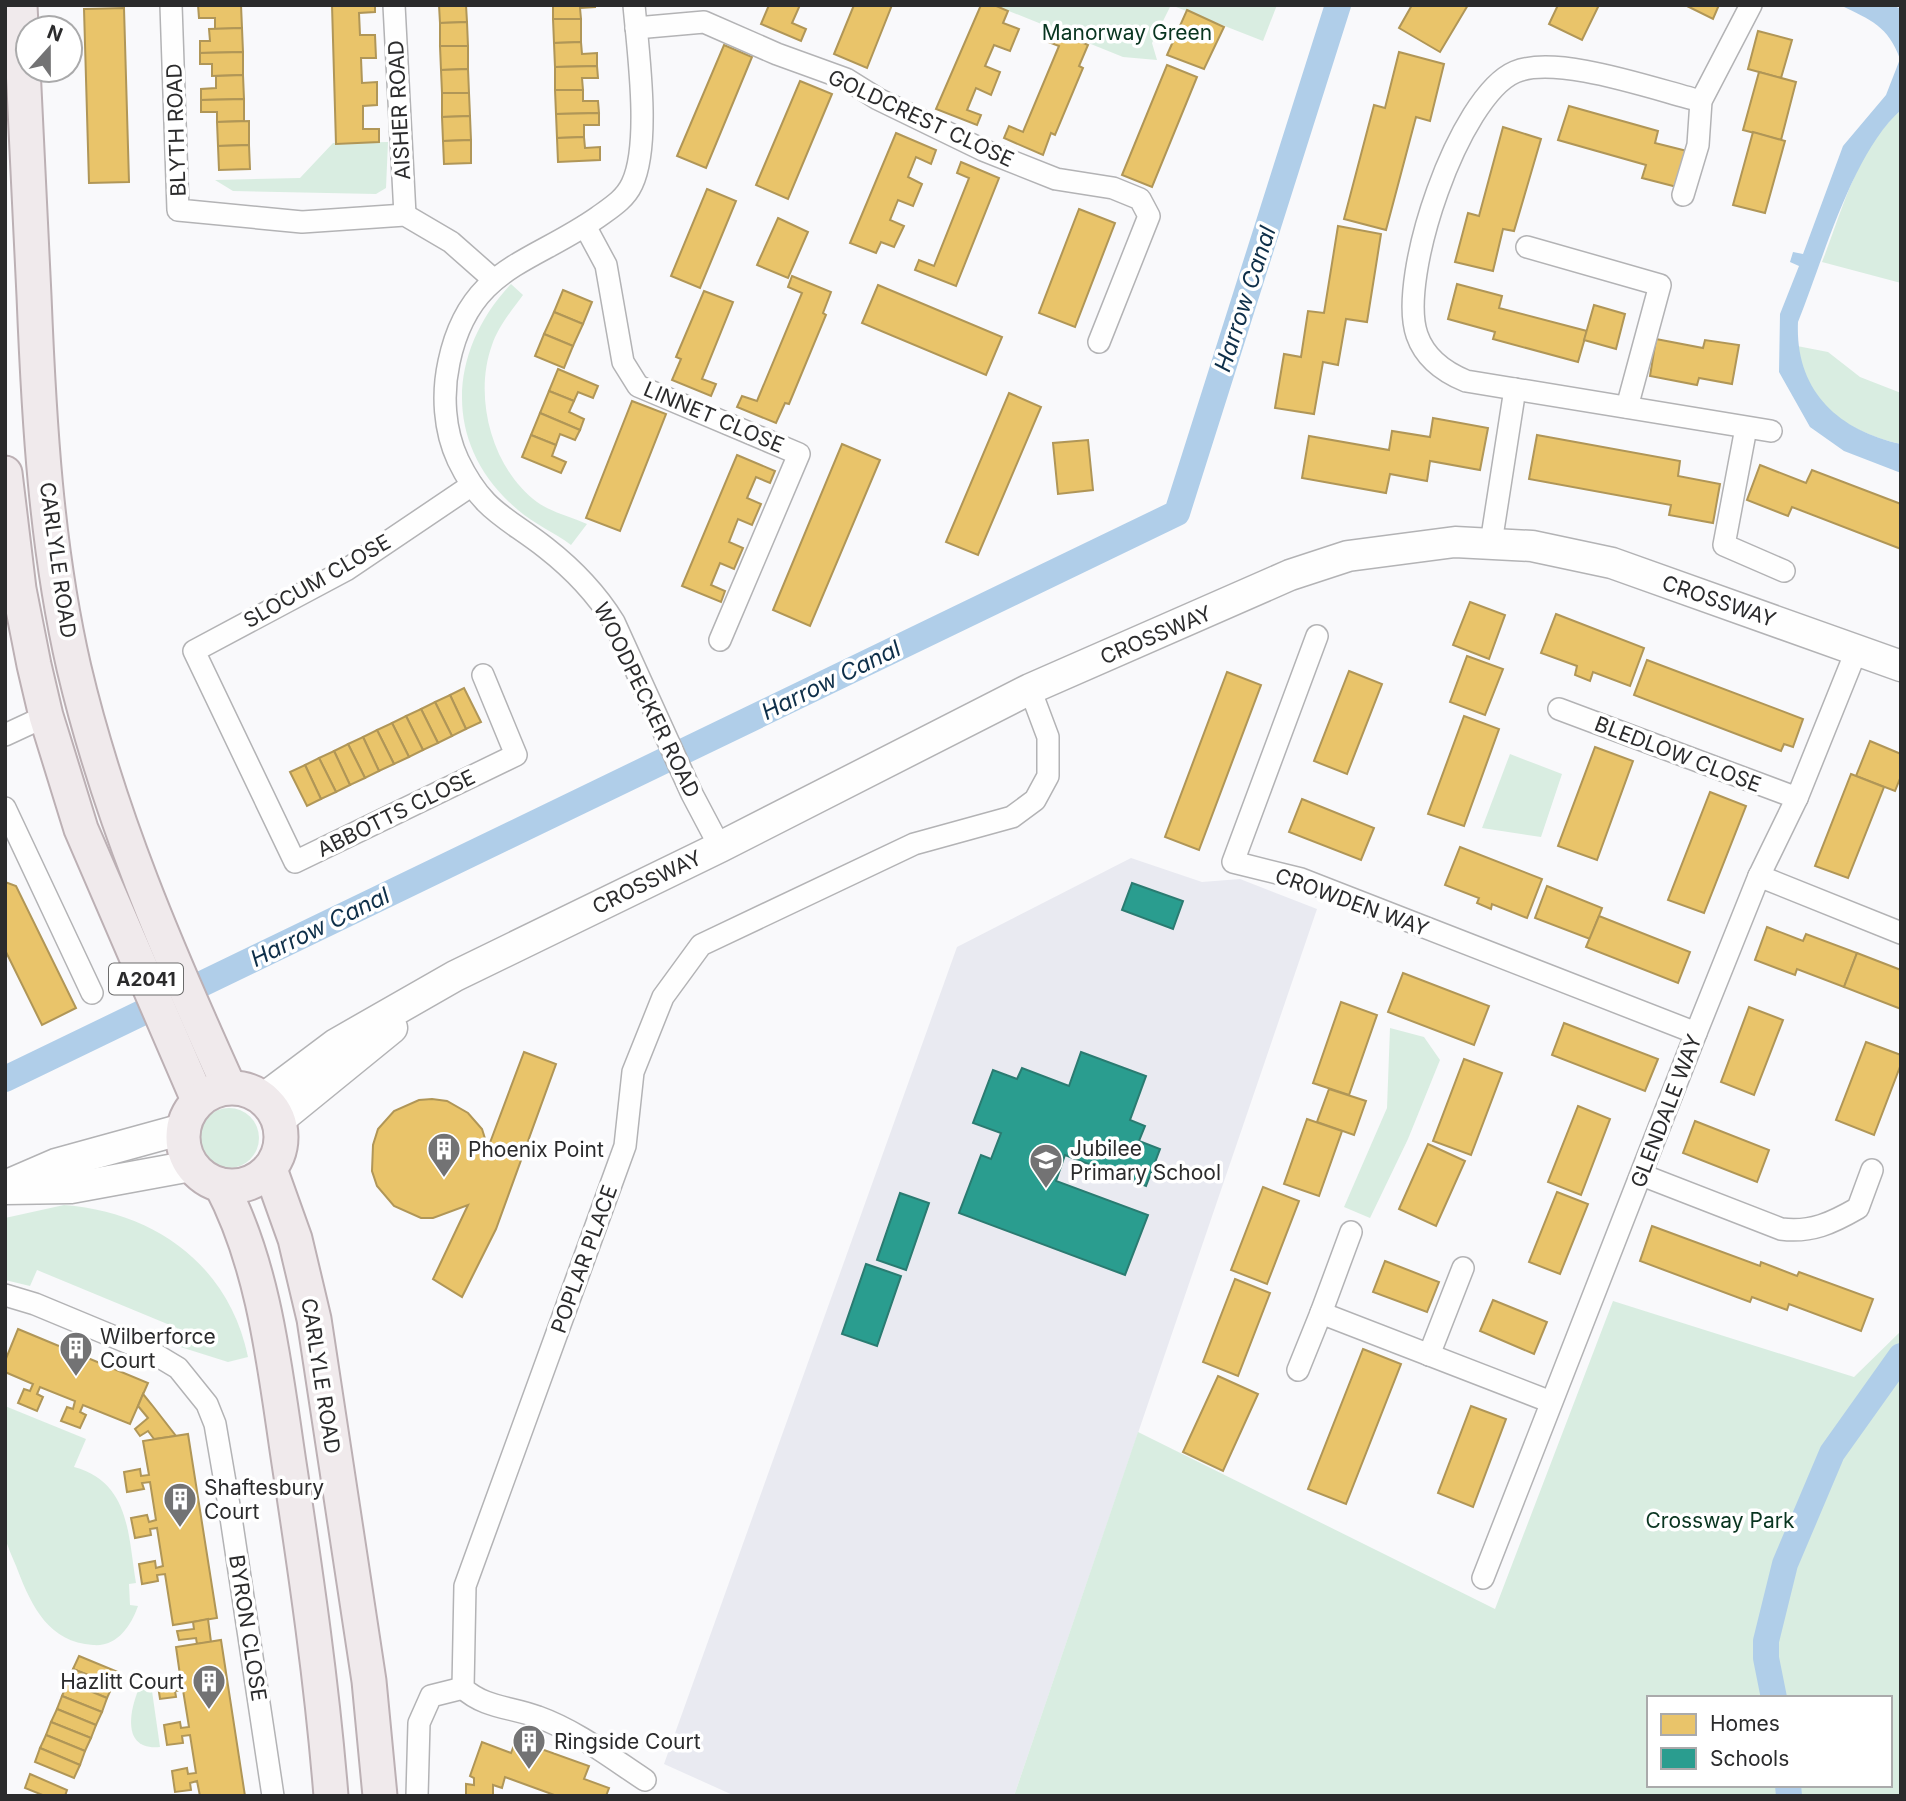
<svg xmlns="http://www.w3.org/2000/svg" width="1906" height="1801" font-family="Inter,sans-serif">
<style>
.built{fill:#e9eaf1}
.green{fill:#d9ede1;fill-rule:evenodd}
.water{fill:#b0cee9}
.homes{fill:#e9c46a;stroke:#b09657;stroke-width:2}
.schools{fill:#2a9d8f;stroke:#2a7b71;stroke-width:2}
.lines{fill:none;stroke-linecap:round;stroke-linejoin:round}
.canal{stroke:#b0cee9;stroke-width:26}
.street-casing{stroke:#b3b3b5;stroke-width:24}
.secondary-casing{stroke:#b3b3b5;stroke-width:33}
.primary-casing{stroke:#bcb0b4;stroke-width:37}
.street{stroke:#fefefe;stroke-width:21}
.secondary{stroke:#fefefe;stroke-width:30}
.primary{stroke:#f0eaec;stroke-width:33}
.labels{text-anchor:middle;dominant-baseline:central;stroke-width:7;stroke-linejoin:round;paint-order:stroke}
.shield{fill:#fff;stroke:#6b6b6b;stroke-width:2}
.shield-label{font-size:19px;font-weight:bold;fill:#2b2b2c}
.park-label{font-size:21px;fill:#093520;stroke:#fff}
.street-label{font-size:21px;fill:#2b2b2c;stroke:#fff}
.poi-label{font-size:21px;fill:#2b2b2c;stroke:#fff;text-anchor:start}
.water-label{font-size:23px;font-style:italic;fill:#0e2f49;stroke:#fff}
</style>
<rect width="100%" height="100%" fill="#f9f9fb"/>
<polygon class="built" points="1131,858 1202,882 1240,879 1317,909 1014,1796 735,1796 664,1764 957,947"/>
<g class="green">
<polygon points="994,5 1277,5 1263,41 1171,5 1152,43 1157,60 1123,57"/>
<path d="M1901,110V283L1822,262C1843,209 1857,148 1901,110Z"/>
<polygon points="388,142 386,188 376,194 233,191 215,180 300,178 333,143"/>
<path d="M511,284L523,295C512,310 498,327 492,345C473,397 492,469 537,502C551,512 571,517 587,524L571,545C554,532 534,524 518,510C443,447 446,353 511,284Z"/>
<path d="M1797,346L1828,352L1860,377L1901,393V444C1864,436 1827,418 1808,383C1803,372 1801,358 1797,346Z"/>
<polygon points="1510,754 1562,774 1541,837 1482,828"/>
<polygon points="1390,1028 1424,1037 1440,1060 1408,1139 1370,1218 1344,1207 1387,1108"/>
<circle cx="229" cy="1138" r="30"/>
<path d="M64,1205C155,1212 229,1265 248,1357L228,1362L171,1344L177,1328L37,1270L30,1286L5,1280V1218Z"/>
<path d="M1613,1301L1854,1377L1901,1331V1796H1014L1138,1432L1495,1609ZM1649,1698H1890V1785H1649Z"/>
<path d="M5,1406L86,1439L74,1467C130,1482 128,1535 136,1583L129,1584L130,1605L138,1606C131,1626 117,1647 93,1645C49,1642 32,1607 18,1571C14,1560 7,1547 5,1536C0,1494 5,1448 5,1406Z"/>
<path d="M140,1686L152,1691L160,1747C120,1751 130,1708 140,1686Z"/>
</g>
<path class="water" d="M1840,5H1892L1901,9V110C1852,153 1823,260 1798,322C1795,390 1837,430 1901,444V473L1844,451L1810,427L1779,372L1780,314L1799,266L1790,262L1793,252L1803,254L1843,146L1886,95L1900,59C1888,26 1871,20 1840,5Z"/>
<g class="homes">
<polygon points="198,5 241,5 242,28 215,29 215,18 199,18"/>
<polygon points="332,5 375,5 375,12 359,13 360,35 375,35 376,58 361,58 362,83 377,82 377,105 363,106 363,129 379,129 379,142 336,144"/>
<polygon points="439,5 466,5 467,22 440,23"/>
<polygon points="553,5 595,5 595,7 580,8 581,19 553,19"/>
<polygon points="769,5 800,5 792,23 806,29 801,41 761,24"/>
<polygon points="854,5 892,5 867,68 834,54"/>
<polygon points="981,5 994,5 1008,11 1003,23 1019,29 1010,51 994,45 985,66 1000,72 991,95 976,88 967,110 981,115 977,125 936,109"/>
<polygon points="1412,5 1468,5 1440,52 1399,28"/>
<polygon points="1558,5 1599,5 1582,40 1549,24"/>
<polygon points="1685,5 1719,5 1713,19"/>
<polygon points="124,8 129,182 89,183 84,9"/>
<polygon points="1187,10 1224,27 1204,69 1167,55"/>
<polygon points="553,19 581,19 581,42 554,43"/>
<polygon points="467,22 468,46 440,46 440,23"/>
<polygon points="242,28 243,52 200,53 200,41 210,41 209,29"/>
<polygon points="1049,28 1088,45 1079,66 1083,68 1055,135 1051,133 1043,155 1004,138 1009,126 1023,132 1059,46 1043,40"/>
<polygon points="1758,31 1792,40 1781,78 1748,69"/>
<polygon points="581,42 582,54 597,53 597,66 555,67 554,43"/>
<polygon points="724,45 752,57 706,168 677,156"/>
<polygon points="440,46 468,46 468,69 441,70"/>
<polygon points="243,52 243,75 212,76 212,64 200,64 200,53"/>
<polygon points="1399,52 1444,64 1430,121 1416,117 1386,230 1344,219 1374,105 1385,108"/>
<polygon points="1167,65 1197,77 1152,187 1122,175"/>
<polygon points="597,66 598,78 582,78 583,90 555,90 555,67"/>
<polygon points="468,69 469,93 442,93 441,70"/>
<polygon points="1759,72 1796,82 1781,140 1743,130"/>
<polygon points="243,75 244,99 201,100 201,89 216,88 216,76"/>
<polygon points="800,81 832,94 788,199 756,185"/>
<polygon points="555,90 583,90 583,101 598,101 599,113 556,114"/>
<polygon points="442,93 469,93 470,116 442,117"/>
<polygon points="244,99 244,121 217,122 217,112 201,112 201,100"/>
<polygon points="1569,106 1658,131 1655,143 1687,151 1677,187 1642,178 1646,165 1558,140"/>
<polygon points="599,113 599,125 584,125 584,137 557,138 556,114"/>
<polygon points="470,116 471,140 443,141 442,117"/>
<polygon points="249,121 249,145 218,146 217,122"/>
<polygon points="1503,127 1541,139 1514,231 1503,229 1493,271 1455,262 1468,213 1479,216"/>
<polygon points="1753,132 1785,141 1765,213 1733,205"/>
<polygon points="896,133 936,150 931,164 916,157 908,177 922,184 913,206 898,200 890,220 904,226 894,247 881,242 876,253 850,243"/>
<polygon points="584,137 585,148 600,147 600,160 558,162 557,138"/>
<polygon points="471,140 471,163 444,164 443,141"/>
<polygon points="249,145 250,169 219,170 218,146"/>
<polygon points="961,162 999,178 956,286 915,270 919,260 934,266 969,178 957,173"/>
<polygon points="707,189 736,201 700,288 671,276"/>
<polygon points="1079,209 1115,223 1075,327 1039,313"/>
<polygon points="778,218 808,232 788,278 757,265"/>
<polygon points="1338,226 1381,234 1367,322 1346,319 1338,365 1323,362 1314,414 1275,408 1284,354 1301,357 1308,311 1324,313"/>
<polygon points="792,276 831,292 823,313 826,315 789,404 785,403 776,423 737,407 742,396 757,401 802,293 788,287"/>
<polygon points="1457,284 1502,296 1499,308 1587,331 1578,362 1493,339 1495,332 1448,319"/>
<polygon points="878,285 1002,337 986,375 862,323"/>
<polygon points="563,290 592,302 583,324 554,312"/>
<polygon points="704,291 733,302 702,379 716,384 711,396 672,380 681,359 676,357"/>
<polygon points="1594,305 1625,314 1616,349 1584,340"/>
<polygon points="554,312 583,324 573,346 544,334"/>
<polygon points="544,334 573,346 564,368 535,356"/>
<polygon points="1656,339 1703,348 1705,340 1739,345 1732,384 1699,378 1697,385 1650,376"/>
<polygon points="558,369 598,386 593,398 578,392 574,401 549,391"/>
<polygon points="549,391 574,401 569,412 584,419 580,430 540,413"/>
<polygon points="1009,393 1041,407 978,555 946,542"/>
<polygon points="632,401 666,414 620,531 586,518"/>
<polygon points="540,413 580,430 575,440 560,434 556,445 531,435"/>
<polygon points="1433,418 1488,428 1480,470 1430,461 1427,481 1390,474 1386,493 1302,478 1309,436 1389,450 1392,431 1430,437"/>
<polygon points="531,435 556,445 552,456 566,462 561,473 522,457"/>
<polygon points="1537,435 1680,461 1678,476 1720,484 1713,523 1669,515 1671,505 1529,479"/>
<polygon points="1088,440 1093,490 1058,494 1053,443"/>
<polygon points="842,444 880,460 810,626 773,610"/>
<polygon points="737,455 775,471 770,483 756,477 747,498 761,504 752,525 738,519 729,542 743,548 734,569 720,563 711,585 725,591 721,602 682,586"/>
<polygon points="1760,465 1806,483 1812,470 1901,504 1901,549 1792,507 1788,516 1747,500"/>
<polygon points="1470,602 1505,615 1489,659 1453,645"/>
<polygon points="1556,614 1644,648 1630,686 1593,672 1590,681 1575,675 1577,666 1541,653"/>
<polygon points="1467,656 1503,669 1485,715 1450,702"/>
<polygon points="1647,660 1803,719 1793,747 1784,744 1781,751 1634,695"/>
<polygon points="1349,671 1382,684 1347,774 1314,761"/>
<polygon points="1227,672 1261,685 1199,850 1165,837"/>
<polygon points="464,688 481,722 466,729 450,695"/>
<polygon points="450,695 466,729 452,736 435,702"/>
<polygon points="435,702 452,736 438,743 421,709"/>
<polygon points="421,709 438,743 423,750 406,716"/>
<polygon points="406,716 423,750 409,757 392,723"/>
<polygon points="1464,716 1499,729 1464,826 1428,814"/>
<polygon points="392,723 409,757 394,764 377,730"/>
<polygon points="377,730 394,764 379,771 363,737"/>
<polygon points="363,737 379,771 365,778 348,744"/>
<polygon points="1870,741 1901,754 1901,776 1895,791 1856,776"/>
<polygon points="348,744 365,778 350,785 334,751"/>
<polygon points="1595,747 1633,761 1597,860 1558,846"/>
<polygon points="334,751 350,785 336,792 319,758"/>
<polygon points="319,758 336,792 321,799 305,765"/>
<polygon points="305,765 321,799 307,806 290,772"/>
<polygon points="1851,774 1884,787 1848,878 1815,866"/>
<polygon points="1710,792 1746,806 1704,913 1668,900"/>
<polygon points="1302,799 1374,828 1361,860 1289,832"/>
<polygon points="1460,847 1542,879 1527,918 1492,904 1491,909 1477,903 1479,898 1445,885"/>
<polygon points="5,882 16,886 76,1008 42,1025 5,950"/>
<polygon points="1547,886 1602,908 1590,939 1535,918"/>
<polygon points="1599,916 1690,952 1678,983 1586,947"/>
<polygon points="1767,927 1803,941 1806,934 1857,953 1844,987 1797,969 1795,975 1755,960"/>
<polygon points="1857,953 1901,970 1901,1009 1844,987"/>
<polygon points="1403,973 1489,1006 1474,1045 1388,1012"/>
<polygon points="1341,1002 1377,1015 1349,1095 1313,1083"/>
<polygon points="1749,1007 1783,1020 1754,1095 1721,1082"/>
<polygon points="1564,1023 1658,1059 1645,1091 1552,1055"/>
<polygon points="1866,1042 1901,1055 1901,1064 1874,1135 1836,1120"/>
<polygon points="524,1052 556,1064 496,1229 462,1297 433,1279 468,1205 433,1218 421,1218 394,1206 377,1186 372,1171 373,1145 378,1129 394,1111 419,1100 432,1099 447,1101 468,1113 482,1129 488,1148"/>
<polygon points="1464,1059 1502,1073 1471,1155 1433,1141"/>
<polygon points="1329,1089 1366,1101 1354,1135 1317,1122"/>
<polygon points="1578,1106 1610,1119 1581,1195 1548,1182"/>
<polygon points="1307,1119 1342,1131 1319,1196 1284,1184"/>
<polygon points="1695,1121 1769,1150 1757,1182 1683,1153"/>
<polygon points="1428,1144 1465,1161 1436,1226 1399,1209"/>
<polygon points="1263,1187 1299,1201 1267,1284 1231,1270"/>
<polygon points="1557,1192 1588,1204 1560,1274 1529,1262"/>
<polygon points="1652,1226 1760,1266 1761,1262 1797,1276 1799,1272 1873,1299 1861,1331 1789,1304 1787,1310 1752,1297 1750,1302 1640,1261"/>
<polygon points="1385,1261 1439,1282 1427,1312 1373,1292"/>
<polygon points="1235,1279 1270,1293 1238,1376 1203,1362"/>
<polygon points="1493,1300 1547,1322 1534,1354 1480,1331"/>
<polygon points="18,1329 148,1383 130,1424 83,1405 80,1412 86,1415 80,1428 61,1421 67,1407 73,1409 75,1401 40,1387 37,1394 43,1397 37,1411 18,1403 24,1389 30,1391 33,1384 5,1372 5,1361"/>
<polygon points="1363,1349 1401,1364 1346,1504 1308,1489"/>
<polygon points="1218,1376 1258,1394 1223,1471 1183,1452"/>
<polygon points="143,1394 152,1405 176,1436 154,1439 148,1431 140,1436 135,1429 148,1418 138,1406"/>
<polygon points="1471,1406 1506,1419 1473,1507 1438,1493"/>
<polygon points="188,1434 217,1618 173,1625 165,1574 157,1575 158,1581 142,1584 139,1564 155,1561 156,1568 163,1566 157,1528 150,1529 151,1535 135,1538 131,1518 147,1515 149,1522 156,1520 150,1482 142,1483 144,1489 127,1492 124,1472 140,1469 141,1476 149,1475 143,1441"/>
<polygon points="208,1619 211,1642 197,1644 196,1638 179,1640 177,1631 194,1629 193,1622"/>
<polygon points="221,1640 245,1796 200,1796 197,1781 190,1783 191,1790 175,1792 172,1771 187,1768 188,1774 196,1773 190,1735 182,1736 183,1743 167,1745 164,1725 180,1722 181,1728 189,1727 183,1690 175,1691 176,1697 160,1699 157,1679 173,1677 174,1683 181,1682 176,1647"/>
<polygon points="79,1656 118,1672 113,1685 73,1669"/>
<polygon points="73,1669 113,1685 107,1698 68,1682"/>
<polygon points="68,1682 107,1698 102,1712 62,1696"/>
<polygon points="62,1696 102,1712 96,1725 57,1709"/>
<polygon points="57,1709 96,1725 91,1738 51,1722"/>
<polygon points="51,1722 91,1738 85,1751 46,1735"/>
<polygon points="46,1735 85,1751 80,1765 40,1748"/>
<polygon points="516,1740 589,1766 584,1779 609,1788 606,1796 557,1796 505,1777 502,1788 493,1785 493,1796 466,1796 466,1784 474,1785 474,1778 470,1776 482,1742 511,1753"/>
<polygon points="40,1748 80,1765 74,1778 35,1762"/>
<polygon points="30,1774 67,1790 65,1796 45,1796 25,1788"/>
</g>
<g class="schools">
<polygon points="1132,883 1183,901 1173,929 1122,910"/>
<polygon points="1081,1052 1146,1076 1130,1120 1145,1126 1139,1141 1160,1149 1146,1186 1065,1155 1056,1181 1148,1215 1125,1275 959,1213 981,1155 991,1159 1001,1133 973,1123 993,1070 1017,1079 1022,1068 1069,1086"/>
<polygon points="900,1193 929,1203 906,1270 877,1260"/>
<polygon points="866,1264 901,1276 877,1346 842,1334"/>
</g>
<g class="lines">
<g class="canal">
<polyline points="5,1079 1177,513 1338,5"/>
<polyline points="1774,1698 1766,1658 1766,1641 1785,1564 1832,1453 1901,1356"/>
<polyline points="1788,1785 1789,1796"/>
</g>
<defs>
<g id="street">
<polyline points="171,5 178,210 302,222 405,215 451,242 494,280"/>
<polyline points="394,5 405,215"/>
<path d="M634,5C638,51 651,144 632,184C625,199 612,207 598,217C531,264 469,267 449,362C442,394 444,430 458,460C483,512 505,516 546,548C574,570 596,593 614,622L692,794L720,847"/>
<polyline points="636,28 704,22 777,54 846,79 878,99 983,150 1056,179 1113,188 1140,199 1149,216 1099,342"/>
<path d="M1701,101C1656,90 1557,54 1515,72C1459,96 1397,278 1417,335C1425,358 1444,372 1466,381L1771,431"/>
<polyline points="1683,195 1698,145 1701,101 1751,5"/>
<polyline points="585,226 606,265 623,362 638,386 799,454 720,640"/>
<polyline points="1527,247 1660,285 1627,407"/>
<polyline points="1746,428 1724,545 1784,571"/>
<polyline points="472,485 346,570 194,651 295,862 516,755 483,675"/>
<polyline points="1491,543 1515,389"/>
<polyline points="1317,636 1233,862 1301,879 1696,1033"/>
<polyline points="1559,709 1797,798"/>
<polyline points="5,735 46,716"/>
<polyline points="5,808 92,993"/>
<polyline points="1759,876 1901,933"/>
<path d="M1642,1175L1781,1229C1811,1233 1832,1223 1858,1208L1872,1170"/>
<polyline points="5,1295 35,1304 153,1353 178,1368 207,1404 215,1424 230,1511 273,1796"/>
<polyline points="1321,1313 1351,1232"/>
<polyline points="1429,1355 1463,1268"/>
<polyline points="1298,1370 1321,1313 1551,1402"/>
<polyline points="1483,1578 1696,1033 1759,876 1797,798 1857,649"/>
<path d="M645,1780C610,1757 577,1731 538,1717C512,1707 484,1708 463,1688L465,1586L625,1146L633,1072L663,997L701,945L914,844L1012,817L1035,800L1048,776V737L1030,689"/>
<polyline points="417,1796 419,1723 431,1696 463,1688"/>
</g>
<g id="secondary">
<polyline points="264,1098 336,1044 455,976 720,847 1030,689 1290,575 1348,556 1455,542 1532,546 1612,563 1901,666"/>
<polyline points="279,1120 392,1028"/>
<polyline points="12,1183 56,1164 183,1129"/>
<polyline points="5,1189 71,1188 191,1166"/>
</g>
<g id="primary">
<path d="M20,5C25,102 29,199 34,296C39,421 46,546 74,668C109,816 167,950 229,1087"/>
<polyline points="5,473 19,589 34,665 46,716 81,829 198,1100"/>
<circle cx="232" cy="1137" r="49"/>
<polyline points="270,1169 295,1239 314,1319 369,1681 380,1796"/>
<path d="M221,1185C265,1268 275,1371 289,1463C306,1574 322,1684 331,1796"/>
</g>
</defs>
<use href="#street" class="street-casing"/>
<use href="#secondary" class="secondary-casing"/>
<use href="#primary" class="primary-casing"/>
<use href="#street" class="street"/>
<use href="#secondary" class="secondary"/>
<use href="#primary" class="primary"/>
</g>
<defs>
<symbol id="building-pin" viewBox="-11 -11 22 30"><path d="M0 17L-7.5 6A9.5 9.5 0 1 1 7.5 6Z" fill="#737374" stroke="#fff"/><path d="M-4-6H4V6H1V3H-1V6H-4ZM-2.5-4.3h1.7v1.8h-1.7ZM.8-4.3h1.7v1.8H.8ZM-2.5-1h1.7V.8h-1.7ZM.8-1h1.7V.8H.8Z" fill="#fff"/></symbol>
<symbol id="school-pin" viewBox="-11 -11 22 30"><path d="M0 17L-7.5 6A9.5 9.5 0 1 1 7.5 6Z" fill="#737374" stroke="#fff"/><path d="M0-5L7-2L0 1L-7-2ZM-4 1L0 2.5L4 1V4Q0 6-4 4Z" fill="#fff"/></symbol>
</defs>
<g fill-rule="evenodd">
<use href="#building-pin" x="425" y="1130" width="38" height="52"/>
<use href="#school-pin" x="1027" y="1141" width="38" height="52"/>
<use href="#building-pin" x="57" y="1329" width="38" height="52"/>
<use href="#building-pin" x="161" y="1480" width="38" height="52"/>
<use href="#building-pin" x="190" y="1662" width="38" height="52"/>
<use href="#building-pin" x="510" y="1722" width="38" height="52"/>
</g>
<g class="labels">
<rect class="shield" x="109" y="963.5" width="74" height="31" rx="5"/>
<g class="shield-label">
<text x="146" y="979">A2041</text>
</g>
<g class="park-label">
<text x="1127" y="32">Manorway Green</text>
<text x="1720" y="1520">Crossway Park</text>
</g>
<g class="street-label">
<text transform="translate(399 110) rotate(-93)">AISHER ROAD</text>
<text transform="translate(921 118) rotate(25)">GOLDCREST CLOSE</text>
<text transform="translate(176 130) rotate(-92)">BLYTH ROAD</text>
<text transform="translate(714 417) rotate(23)">LINNET CLOSE</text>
<text transform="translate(58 560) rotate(82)">CARLYLE ROAD</text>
<text transform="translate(317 581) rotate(-30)">SLOCUM CLOSE</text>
<text transform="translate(1719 601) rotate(19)">CROSSWAY</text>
<text transform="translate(1156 635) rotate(-23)">CROSSWAY</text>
<text transform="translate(647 700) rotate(64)">WOODPECKER ROAD</text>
<text transform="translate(1678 754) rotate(21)">BLEDLOW CLOSE</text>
<text transform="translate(396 813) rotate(-26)">ABBOTTS CLOSE</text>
<text transform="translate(647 882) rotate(-26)">CROSSWAY</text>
<text transform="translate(1352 902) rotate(20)">CROWDEN WAY</text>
<text transform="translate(1666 1111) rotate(-69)">GLENDALE WAY</text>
<text transform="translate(584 1259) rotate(-70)">POPLAR PLACE</text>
<text transform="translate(321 1376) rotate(81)">CARLYLE ROAD</text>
<text transform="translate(248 1628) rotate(81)">BYRON CLOSE</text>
</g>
<g class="poi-label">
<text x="1070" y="1148">Jubilee<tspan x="1070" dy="24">Primary School</tspan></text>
<text x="468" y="1149">Phoenix Point</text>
<text x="100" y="1336">Wilberforce<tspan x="100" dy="24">Court</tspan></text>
<text x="204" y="1487">Shaftesbury<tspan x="204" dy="24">Court</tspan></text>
<text x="184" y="1681" text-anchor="end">Hazlitt Court</text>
<text x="554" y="1741">Ringside Court</text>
</g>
<g class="water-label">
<text transform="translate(1245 299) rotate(-72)">Harrow Canal</text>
<text transform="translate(831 680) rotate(-26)">Harrow Canal</text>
<text transform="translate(320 927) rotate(-26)">Harrow Canal</text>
</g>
</g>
<rect width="1906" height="1801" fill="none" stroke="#2b2b2c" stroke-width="14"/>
<rect x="1647" y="1696" width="245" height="91" fill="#ffffff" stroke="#aaaaab" stroke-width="2"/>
<rect x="1661" y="1714" width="35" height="21" fill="#e9c46a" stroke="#aaaaab" stroke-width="2"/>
<text x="1710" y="1731" font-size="21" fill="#2b2b2c">Homes</text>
<rect x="1661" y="1748" width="35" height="21" fill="#2a9d8f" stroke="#aaaaab" stroke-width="2"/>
<text x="1710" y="1766" font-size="21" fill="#2b2b2c">Schools</text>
<g transform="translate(49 49) rotate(21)"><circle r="33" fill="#ffffff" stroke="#aaaaab" stroke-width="2"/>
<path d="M0-5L12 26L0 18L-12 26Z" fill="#737374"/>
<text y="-10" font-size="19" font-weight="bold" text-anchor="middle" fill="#2b2b2c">N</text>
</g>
</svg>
